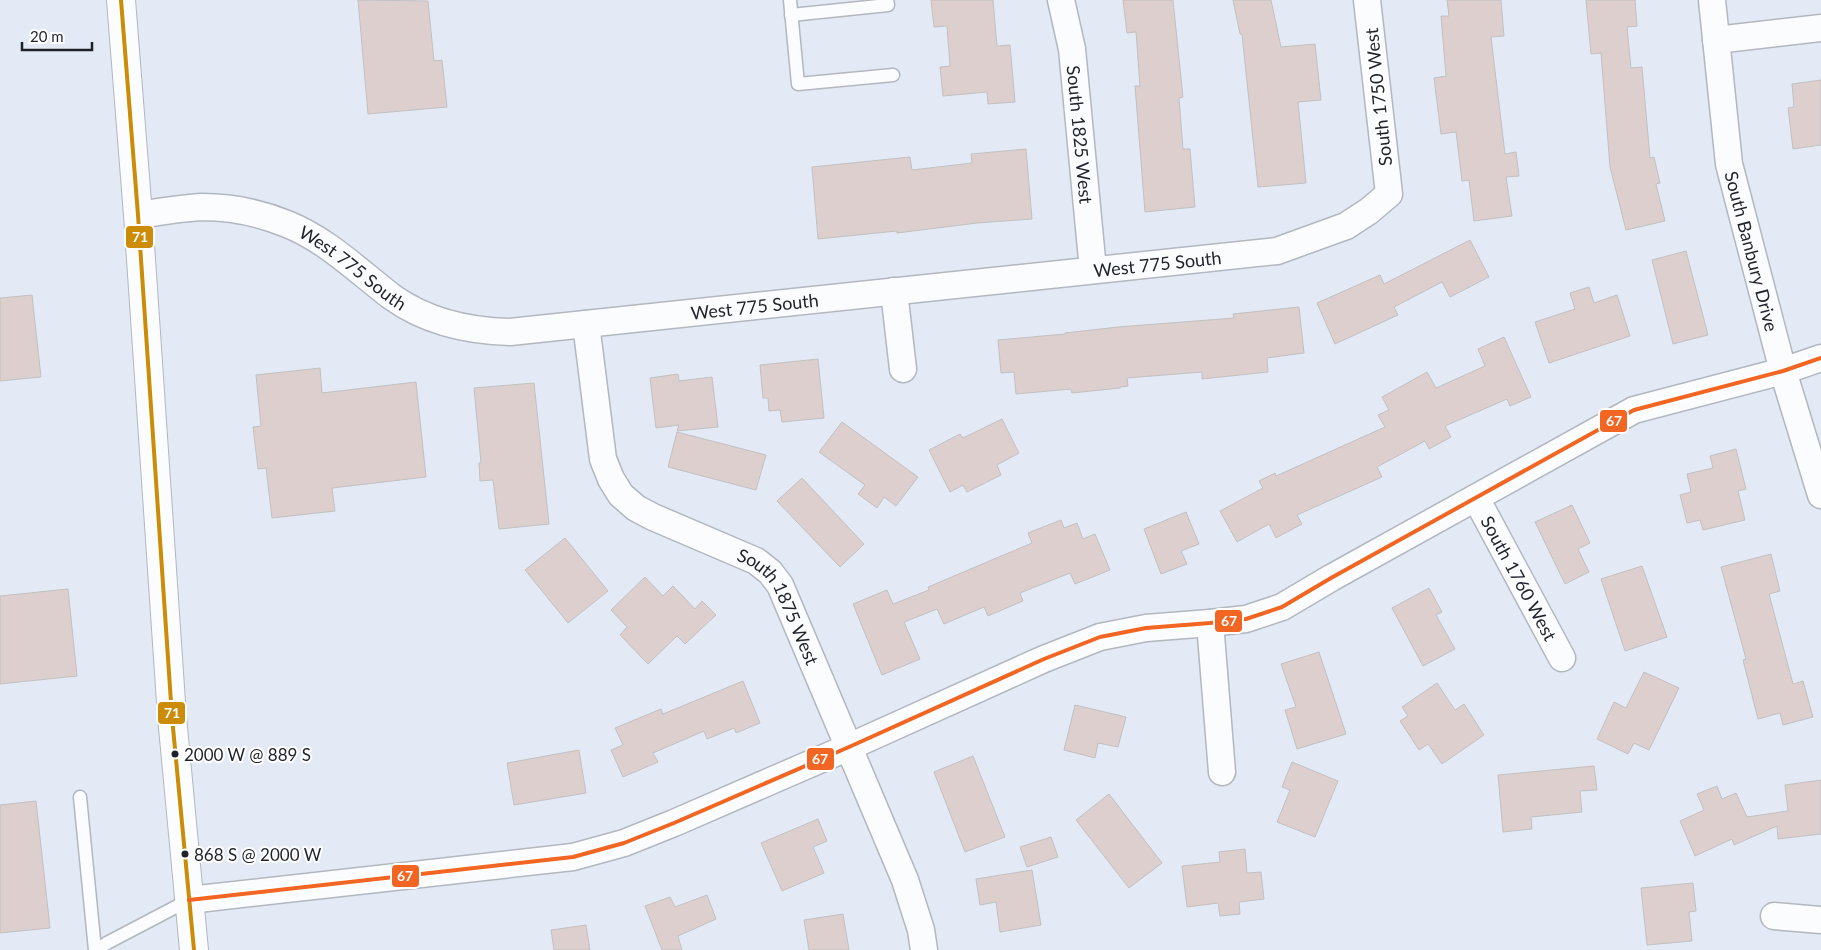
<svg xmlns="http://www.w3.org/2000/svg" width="1821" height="950" font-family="Lato,sans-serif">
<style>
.building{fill:#ddcfcd;stroke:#c1c0c2}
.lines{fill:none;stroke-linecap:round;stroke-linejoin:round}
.lane-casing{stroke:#b2b7c0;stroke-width:15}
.street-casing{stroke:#b2b7c0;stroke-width:29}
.primary-casing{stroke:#b2b7c0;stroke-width:30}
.lane{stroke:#fbfcfe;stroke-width:12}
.street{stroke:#fbfcfe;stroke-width:26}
.primary{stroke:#fbfcfe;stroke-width:28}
.bus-1-casing{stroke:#fff;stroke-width:8}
.bus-2-casing{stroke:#fff;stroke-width:8}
.bus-1{stroke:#cc8c08;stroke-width:4}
.bus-2{stroke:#f26522;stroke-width:4}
.bus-dot{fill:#1e222a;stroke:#fff;stroke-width:2}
.labels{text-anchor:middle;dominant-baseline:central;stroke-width:4;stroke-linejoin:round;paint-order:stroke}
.bus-label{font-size:17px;fill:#1e222a;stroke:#fff;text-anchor:start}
.street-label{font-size:18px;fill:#1e222a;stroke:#fff}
.line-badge{stroke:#fff;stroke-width:2}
.badge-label{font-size:14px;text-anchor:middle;font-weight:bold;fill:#fff}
</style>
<rect width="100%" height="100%" fill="#e4eaf5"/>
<g class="building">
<polygon points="358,0 428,1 434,61 442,60 447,107 368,114"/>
<polygon points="931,0 993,0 997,46 1010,45 1015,102 988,104 987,92 943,96 940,67 950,66 947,26 934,27"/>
<polygon points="1123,0 1173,0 1183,97 1179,98 1183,149 1190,149 1195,207 1145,212 1135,86 1140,86 1136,32 1127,33"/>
<polygon points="1233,0 1271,0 1281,47 1315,44 1321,100 1298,102 1306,183 1258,187 1242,34 1240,34"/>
<polygon points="1447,0 1501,0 1504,36 1491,37 1505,154 1516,152 1519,176 1506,177 1512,216 1474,221 1469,180 1462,181 1456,132 1441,134 1434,78 1446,76 1441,16 1449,16"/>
<polygon points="1586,0 1635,0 1637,26 1627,27 1631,68 1642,67 1650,158 1654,157 1660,183 1656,184 1665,221 1626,230 1610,167 1601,53 1591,54"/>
<polygon points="1821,80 1821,145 1793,149 1788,108 1794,107 1792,84"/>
<polygon points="1026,149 1032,219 977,223 897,233 897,231 818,239 812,167 910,157 912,170 972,163 971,154"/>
<polygon points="1470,240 1489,277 1450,297 1442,282 1394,307 1398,315 1335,344 1317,303 1380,275 1384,284"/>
<polygon points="1686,251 1708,335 1673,344 1652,260"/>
<polygon points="1589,287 1594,303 1617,295 1630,336 1549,363 1535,322 1575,309 1570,293"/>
<polygon points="32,295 41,377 0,381 0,298"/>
<polygon points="1299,307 1304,353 1267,358 1268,372 1202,379 1202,372 1127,378 1128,386 1120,387 1120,388 1072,393 1071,389 1016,394 1014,372 1001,373 998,340 1065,334 1065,333 1118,327 1234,318 1233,314"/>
<polygon points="1504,337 1531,397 1510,406 1507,399 1445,426 1451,437 1429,449 1425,441 1377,467 1382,477 1297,515 1302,524 1276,538 1269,524 1237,542 1220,511 1263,488 1259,481 1275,473 1276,476 1385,427 1378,415 1389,410 1382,397 1427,372 1436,388 1485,366 1478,349"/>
<polygon points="818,359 824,418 782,422 780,410 769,411 768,398 763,398 760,365"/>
<polygon points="320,368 322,393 416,382 426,477 332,488 335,511 272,518 266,468 258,469 253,427 261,426 256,375"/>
<polygon points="678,374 679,381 712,377 718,427 677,431 679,425 656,428 650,378"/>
<polygon points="534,383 549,524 499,529 493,480 480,481 479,463 481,463 474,388"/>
<polygon points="1002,419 1019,453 997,465 1001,475 967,492 963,485 950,492 929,450 960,434 963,438"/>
<polygon points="842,422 918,477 896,506 884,497 877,508 858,494 865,485 819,452"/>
<polygon points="677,432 766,455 756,490 668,467"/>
<polygon points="1736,449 1746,489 1738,491 1745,520 1703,530 1700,520 1687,523 1680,495 1691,492 1687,474 1713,468 1710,456"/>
<polygon points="802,478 864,544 840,567 777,501"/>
<polygon points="1572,505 1590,543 1578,549 1589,572 1565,584 1535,522"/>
<polygon points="1186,512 1199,544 1181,551 1187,564 1161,574 1144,529"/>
<polygon points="1061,520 1064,528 1077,523 1083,539 1095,534 1110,570 1075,584 1070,573 1020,593 1023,601 988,616 984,607 944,624 937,609 904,622 920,659 882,675 853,604 887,590 893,604 929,590 928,587 1032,543 1028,533"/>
<polygon points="565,538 608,591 568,623 525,570"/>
<polygon points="1771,554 1780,591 1769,594 1793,684 1803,681 1813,717 1783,725 1780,713 1758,719 1743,660 1746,659 1721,567"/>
<polygon points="1642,566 1667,637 1625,651 1601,579"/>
<polygon points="645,577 663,596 673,586 695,609 702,601 716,615 685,644 677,636 648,664 620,635 627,627 611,610"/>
<polygon points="1429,588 1442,612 1436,615 1455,649 1423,666 1392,608"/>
<polygon points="68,589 77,676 0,684 0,596"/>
<polygon points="1319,652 1346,734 1297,749 1285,710 1296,707 1281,664"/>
<polygon points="1644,672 1679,688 1649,750 1634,743 1628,754 1597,739 1614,702 1626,708"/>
<polygon points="743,681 760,723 736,733 734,728 707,739 704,731 653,753 658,762 623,777 611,750 623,745 615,728 661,709 663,714"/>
<polygon points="1437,683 1455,710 1464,704 1484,735 1442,764 1428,744 1419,750 1400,721 1408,716 1402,707"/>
<polygon points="1075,705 1126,717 1118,747 1098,743 1095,758 1064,750"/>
<polygon points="579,750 586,793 514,805 507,763"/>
<polygon points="973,756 1005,837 965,852 934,772"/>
<polygon points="1292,762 1338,781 1315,837 1277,822 1290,790 1282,787"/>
<polygon points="1594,766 1597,790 1580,791 1582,812 1531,817 1532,829 1503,832 1498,775"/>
<polygon points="1821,780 1821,834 1778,839 1777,826 1734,845 1732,839 1695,856 1680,821 1704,810 1697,794 1717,786 1722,799 1736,793 1747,817 1788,811 1785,785"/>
<polygon points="1109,794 1162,863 1129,888 1076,820"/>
<polygon points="36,801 50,928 0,933 0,805"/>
<polygon points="818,819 827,841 813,847 824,873 782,891 761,843"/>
<polygon points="1051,837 1058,857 1027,867 1020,847"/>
<polygon points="1245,849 1247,873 1261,872 1264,899 1239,902 1240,914 1220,916 1218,903 1187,907 1182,866 1220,862 1219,852"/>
<polygon points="1032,870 1041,925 1000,932 996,902 980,905 976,879"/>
<polygon points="1693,883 1696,911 1689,912 1692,941 1647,945 1641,888"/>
<polygon points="707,895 716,919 678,936 682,950 662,950 645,906 670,897 675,907"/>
<polygon points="843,914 849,950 809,950 804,920"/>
<polygon points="586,925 590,950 554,950 551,930"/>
</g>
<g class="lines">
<defs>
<g id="lane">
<polyline points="790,0 798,84 893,75"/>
<polyline points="791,15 888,5 887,0"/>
<polyline points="80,797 95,950"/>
<polyline points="97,950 107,943 189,900"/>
</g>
<g id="street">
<path id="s1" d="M1061,0L1072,49L1093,270"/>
<path id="s2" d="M1712,0L1729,164L1783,371L1821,495"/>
<polyline points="1716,40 1821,28"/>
<path id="s3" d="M138,215C159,212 181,208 202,207C230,207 260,213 287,224C327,240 358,271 392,297C427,322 468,331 510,332L1277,251L1346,226L1369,211L1389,194L1367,0"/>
<polyline points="894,291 903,369"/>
<path id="s4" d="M586,324L603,459L611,479L621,495L636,508L653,517L756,561L770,572L780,585L905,880L921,930L924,950"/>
<path id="s5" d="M1476,498L1562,658"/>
<polyline points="1210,623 1222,772"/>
<polyline points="189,900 573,857 624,843 674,823 849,747 1044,659 1100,637 1146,628 1210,623 1246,619 1282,607 1331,578 1634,410 1783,371 1821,358"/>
<polyline points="1774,916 1821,920"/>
</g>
<polyline id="primary" points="121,0 138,215 172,717 194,950"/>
</defs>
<use href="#lane" class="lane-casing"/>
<use href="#street" class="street-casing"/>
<use href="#primary" class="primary-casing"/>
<use href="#lane" class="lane"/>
<use href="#street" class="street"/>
<use href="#primary" class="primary"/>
<defs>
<polyline id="bus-1" points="121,0 138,215 172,717 194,950"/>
<polyline id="bus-2" points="189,900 573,857 624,843 674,823 849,747 1044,659 1100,637 1146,628 1210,623 1246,619 1282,607 1331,578 1634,410 1783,371 1821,358"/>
</defs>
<use href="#bus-1" class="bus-1-casing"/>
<use href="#bus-2" class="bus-2-casing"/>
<use href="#bus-1" class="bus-1"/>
<use href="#bus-2" class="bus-2"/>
</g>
<g class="bus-dot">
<circle cx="175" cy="754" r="4.5"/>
<circle cx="185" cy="854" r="4.5"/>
</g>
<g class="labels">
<g class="bus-label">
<text x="184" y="754">2000 W @ 889 S</text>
<text x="194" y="854">868 S @ 2000 W</text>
</g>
<g class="street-label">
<text transform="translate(1378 97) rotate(-96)">South 1750 West</text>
<text stroke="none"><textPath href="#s1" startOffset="136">South 1825 West</textPath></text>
<text stroke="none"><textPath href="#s2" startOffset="255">South Banbury Drive</textPath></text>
<text stroke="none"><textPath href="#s3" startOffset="1056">West 775 South</textPath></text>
<text stroke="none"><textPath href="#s3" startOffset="231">West 775 South</textPath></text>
<text stroke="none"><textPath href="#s3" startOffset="651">West 775 South</textPath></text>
<text stroke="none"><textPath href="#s5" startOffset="91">South 1760 West</textPath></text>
<text stroke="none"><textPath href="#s4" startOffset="378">South 1875 West</textPath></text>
</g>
</g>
<g class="line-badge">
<rect x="125" y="225" width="29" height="24" rx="5" fill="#cc8c08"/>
<rect x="1599" y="409" width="29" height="24" rx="5" fill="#f26522"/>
<rect x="1214" y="609" width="29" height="24" rx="5" fill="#f26522"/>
<rect x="157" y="701" width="29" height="24" rx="5" fill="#cc8c08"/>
<rect x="806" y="747" width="29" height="24" rx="5" fill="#f26522"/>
<rect x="391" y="864" width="29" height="24" rx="5" fill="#f26522"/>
</g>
<g class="badge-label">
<text x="140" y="242">71</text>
<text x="1614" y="426">67</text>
<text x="1229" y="626">67</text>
<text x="172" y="718">71</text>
<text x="820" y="764">67</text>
<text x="405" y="881">67</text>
</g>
<path d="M22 42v8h70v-8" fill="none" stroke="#1e222a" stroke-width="2.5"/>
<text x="30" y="42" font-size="15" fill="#1e222a" stroke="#ffffff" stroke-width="4" paint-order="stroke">20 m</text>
</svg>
